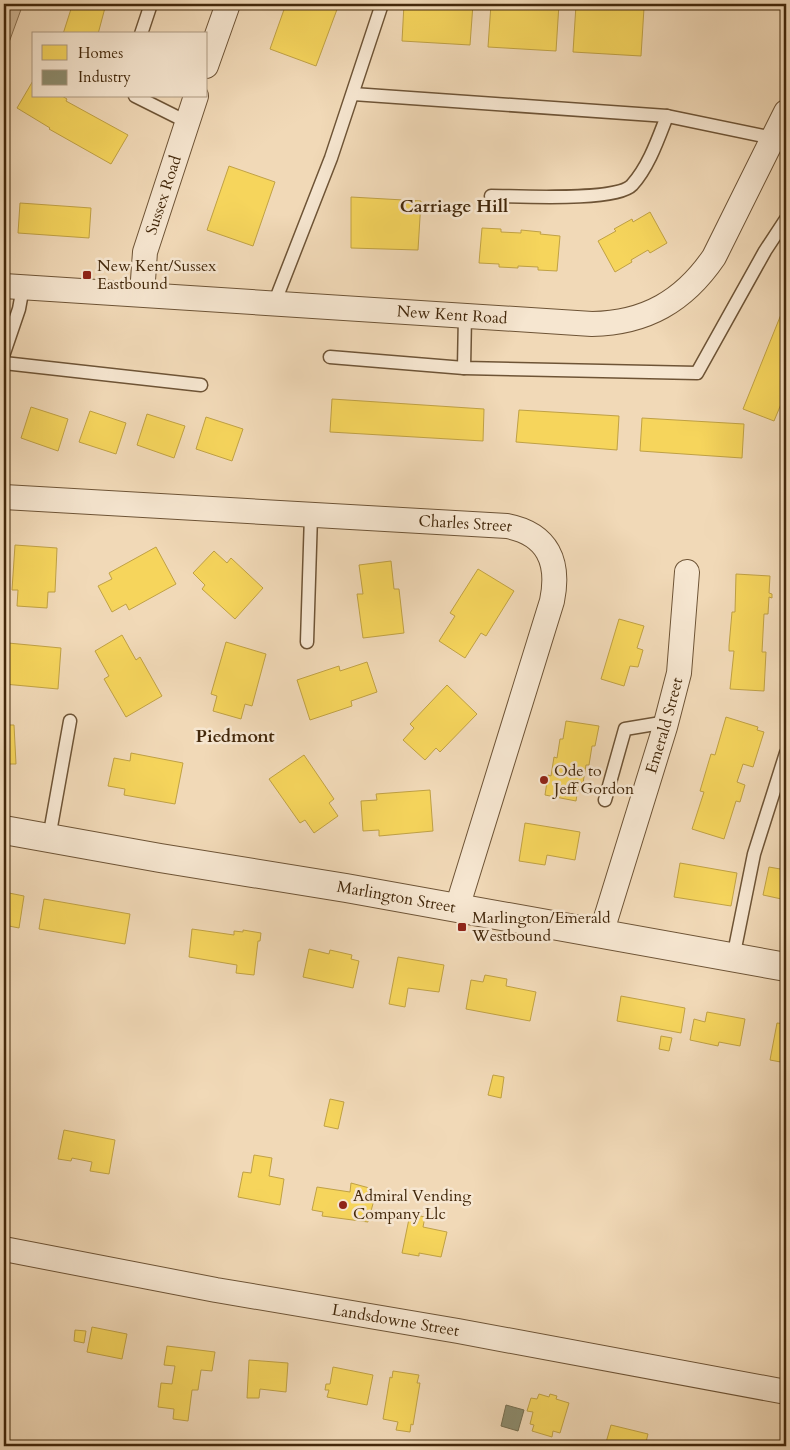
<svg xmlns="http://www.w3.org/2000/svg" width="790" height="1450" font-family="Cardo,serif">
<style>
.green{fill:#d3bb9a;stroke:#8b7252}
.homes{fill:#f6d55c;stroke:#c0a144}
.industry{fill:#8c8c6e;stroke:#766e50}
.lines{fill:none;stroke-linecap:round;stroke-linejoin:round}
.service-casing{stroke:#6e5436;stroke-width:15}
.minor-casing{stroke:#6e5436;stroke-width:26}
.tertiary-casing{stroke:#6e5436;stroke-width:30}
.service{stroke:#f6e6d0;stroke-width:12}
.minor{stroke:#f6e6d0;stroke-width:24}
.tertiary{stroke:#f6e6d0;stroke-width:28}
.poi-dot{fill:#8f2418;stroke:#f6e6d0;stroke-width:2}
.labels{text-anchor:middle;dominant-baseline:central;stroke-width:5;stroke-linejoin:round;paint-order:stroke}
.street-label{font-size:16px;fill:#43280b;stroke:#f6e6d0}
.poi-label{font-size:16px;fill:#43280b;stroke:#f6e6d0;text-anchor:start}
.neighbourhood-label{font-size:18px;font-weight:bold;fill:#43280b;stroke:#f6e6d0}
</style>
<rect width="100%" height="100%" fill="#f1d9b7"/>
<filter id="stains"><feTurbulence type="fractalNoise" baseFrequency=".004" numOctaves="4"/><feColorMatrix values="0 0 0 0 .2 0 0 0 0 .09 0 0 0 0 .02 0 0 0 .5 -.17"/></filter>
<radialGradient id="worn" r=".72"><stop offset=".6" stop-color="#630" stop-opacity="0"/><stop offset="1" stop-color="#630" stop-opacity=".3"/></radialGradient>
<polygon class="green" points="4,4 23,4 4,56"/>
<g class="homes">
<polygon points="71,4 106,4 98,34 63,34 71,9 69,8"/>
<polygon points="286,4 339,4 316,66 270,49"/>
<polygon points="404,4 473,4 470,45 402,41"/>
<polygon points="491,4 559,4 556,51 488,47"/>
<polygon points="576,5 644,8 641,56 573,52"/>
<polygon points="34,79 34,96 62,96 67,99 66,101 128,135 111,164 49,129 50,128 17,108"/>
<polygon points="229,166 275,182 253,246 207,230"/>
<polygon points="351,197 421,201 418,250 351,248"/>
<polygon points="20,203 91,208 89,238 18,233"/>
<polygon points="650,212 667,243 650,253 648,250 631,260 632,262 615,272 598,241 616,231 614,229 632,219 633,222"/>
<polygon points="482,228 501,229 501,232 521,233 521,230 541,232 540,234 560,236 557,271 538,270 538,267 518,266 518,268 499,267 499,264 479,263"/>
<polygon points="786,302 786,392 774,421 743,409"/>
<polygon points="332,399 484,409 483,441 330,432"/>
<polygon points="31,407 68,419 58,451 21,438"/>
<polygon points="519,410 619,416 617,450 516,442"/>
<polygon points="90,411 126,423 116,454 79,442"/>
<polygon points="147,414 185,426 174,458 137,445"/>
<polygon points="206,417 243,429 232,461 196,449"/>
<polygon points="642,418 744,424 742,458 640,451"/>
<polygon points="15,545 57,548 55,592 48,592 47,608 17,606 18,590 12,590"/>
<polygon points="156,547 176,584 129,610 126,604 112,612 98,586 112,579 109,573"/>
<polygon points="214,551 227,563 231,558 263,588 235,619 202,589 205,585 193,573"/>
<polygon points="391,561 394,589 399,589 404,633 363,638 357,594 363,594 359,565"/>
<polygon points="478,569 514,591 486,636 481,633 465,658 439,641 455,616 450,613"/>
<polygon points="736,574 770,576 769,593 772,594 772,598 769,597 768,614 764,614 762,652 766,652 764,691 730,689 734,651 729,651 729,646 732,612 735,612"/>
<polygon points="619,619 644,626 637,648 643,650 638,667 630,666 624,686 601,679"/>
<polygon points="122,635 136,660 140,657 162,696 126,717 104,679 109,676 95,651"/>
<polygon points="226,642 266,654 252,706 245,704 241,719 213,711 217,696 211,694"/>
<polygon points="8,643 61,648 58,689 4,684 4,648 7,649"/>
<polygon points="367,662 377,692 351,701 352,706 310,720 297,680 339,666 340,671"/>
<polygon points="447,685 477,714 440,752 436,748 425,760 403,740 414,728 410,724"/>
<polygon points="726,717 758,727 757,730 764,732 753,767 743,764 737,782 745,785 740,802 736,801 724,839 692,829 704,792 700,791 711,754 715,755"/>
<polygon points="566,721 599,726 595,746 592,746 589,765 586,765 583,783 579,782 576,801 545,795 548,775 551,776 554,757 557,758 560,739 563,739"/>
<polygon points="4,725 14,725 16,764 4,764"/>
<polygon points="131,753 183,763 175,804 124,795 125,789 108,786 114,758 130,761"/>
<polygon points="304,755 334,799 329,803 338,816 314,833 305,820 300,823 269,779"/>
<polygon points="430,790 433,831 379,836 379,830 363,831 361,801 377,800 376,794"/>
<polygon points="525,823 580,832 575,860 547,855 545,865 519,861"/>
<polygon points="680,863 737,873 731,906 674,897"/>
<polygon points="769,867 786,870 786,900 763,895"/>
<polygon points="4,892 24,896 19,928 4,925"/>
<polygon points="44,899 130,914 125,944 39,929"/>
<polygon points="192,929 234,935 234,931 243,932 243,930 261,933 260,941 258,941 254,975 236,973 237,965 189,957"/>
<polygon points="309,949 329,954 330,950 352,955 351,959 359,961 353,988 303,977"/>
<polygon points="398,957 444,965 439,992 408,988 405,1007 389,1004"/>
<polygon points="485,975 507,979 506,986 536,992 530,1021 466,1009 471,980 483,982"/>
<polygon points="621,996 685,1008 681,1033 617,1021"/>
<polygon points="707,1012 745,1019 740,1046 719,1042 718,1046 690,1040 694,1019 705,1022"/>
<polygon points="777,1023 786,1024 786,1063 770,1060"/>
<polygon points="661,1036 672,1038 669,1051 659,1049"/>
<polygon points="493,1075 504,1077 501,1098 488,1095"/>
<polygon points="330,1099 344,1102 338,1129 324,1126"/>
<polygon points="64,1130 115,1140 109,1174 90,1171 92,1162 72,1158 71,1161 58,1159"/>
<polygon points="254,1155 272,1158 269,1176 284,1179 280,1205 238,1197 243,1172 251,1173"/>
<polygon points="351,1183 373,1189 371,1200 374,1200 368,1222 322,1216 323,1212 312,1210 317,1187 350,1192"/>
<polygon points="410,1214 425,1217 423,1227 447,1232 441,1257 419,1253 419,1256 402,1253"/>
<polygon points="92,1327 127,1334 122,1359 87,1352"/>
<polygon points="75,1330 86,1331 84,1343 74,1341"/>
<polygon points="167,1346 215,1352 212,1371 201,1370 198,1390 192,1390 188,1421 173,1419 174,1409 158,1407 161,1383 172,1384 175,1366 164,1365"/>
<polygon points="249,1360 288,1363 286,1392 260,1389 259,1398 247,1398"/>
<polygon points="333,1367 373,1375 367,1405 327,1397 329,1390 325,1390 326,1384 330,1384"/>
<polygon points="393,1371 419,1375 417,1383 420,1383 413,1425 411,1424 410,1432 396,1430 398,1422 383,1419 390,1377 392,1378"/>
<polygon points="539,1394 549,1397 550,1394 557,1396 556,1399 569,1403 560,1433 553,1431 552,1437 532,1431 534,1425 530,1424 533,1412 527,1411 531,1398 537,1399"/>
<polygon points="611,1425 648,1434 645,1446 605,1446"/>
</g>
<polygon class="industry" points="506,1405 524,1410 518,1431 501,1426"/>
<g class="lines">
<defs>
<g id="service">
<polyline points="141,34 151,4"/>
<polyline points="353,94 667,116 773,138"/>
<polyline points="135,96 187,122"/>
<path d="M491,196C517,196 616,202 632,185C649,166 658,139 667,116"/>
<polyline points="274,304 331,158 382,4"/>
<polyline points="4,353 19,309 23,287"/>
<polyline points="330,357 464,368 697,373 765,251 786,219"/>
<polyline points="4,363 201,385"/>
<polyline points="464,368 465,315"/>
<polyline points="307,642 311,515"/>
<polyline points="605,800 625,729 667,722"/>
<polyline points="49,838 70,721"/>
<polyline points="733,958 754,854 786,753"/>
</g>
<g id="minor">
<polyline points="206,66 228,4"/>
<path id="s1" d="M4,286L592,324C646,323 684,301 714,257L786,112"/>
<path id="s2" d="M142,294L145,252L196,96"/>
<path id="s3" d="M4,497L507,526C548,534 560,562 552,601L457,908"/>
<path id="s4" d="M601,934L665,727L679,673L687,572"/>
<path id="s5" d="M4,1249L216,1290L458,1331L786,1392"/>
</g>
<g id="tertiary">
<path id="s6" d="M4,830L160,858L346,888L786,967"/>
</g>
</defs>
<use href="#service" class="service-casing"/>
<use href="#minor" class="minor-casing"/>
<use href="#tertiary" class="tertiary-casing"/>
<use href="#service" class="service"/>
<use href="#minor" class="minor"/>
<use href="#tertiary" class="tertiary"/>
</g>
<g class="poi-dot">
<rect x="82" y="270" width="10" height="10" rx="2.5"/>
<circle cx="544" cy="780" r="5"/>
<rect x="457" y="922" width="10" height="10" rx="2.5"/>
<circle cx="343" cy="1205" r="5"/>
</g>
<g class="labels">
<g class="street-label">
<text stroke="none"><textPath href="#s2" startOffset="102">Sussex Road</textPath></text>
<text stroke="none"><textPath href="#s1" startOffset="449">New Kent Road</textPath></text>
<text stroke="none"><textPath href="#s3" startOffset="462">Charles Street</textPath></text>
<text stroke="none"><textPath href="#s4" startOffset="218">Emerald Street</textPath></text>
<text stroke="none"><textPath href="#s6" startOffset="398">Marlington Street</textPath></text>
<text stroke="none"><textPath href="#s5" startOffset="398">Landsdowne Street</textPath></text>
</g>
<g class="poi-label">
<text x="97" y="266">New Kent/Sussex<tspan x="97" dy="18">Eastbound</tspan></text>
<text x="554" y="771">Ode to<tspan x="554" dy="18">Jeff Gordon</tspan></text>
<text x="472" y="918">Marlington/Emerald<tspan x="472" dy="18">Westbound</tspan></text>
<text x="353" y="1196">Admiral Vending<tspan x="353" dy="18">Company Llc</tspan></text>
</g>
<g class="neighbourhood-label">
<text x="454" y="206">Carriage Hill</text>
<text x="235" y="736">Piedmont</text>
</g>
</g>
<rect width="790" height="1450" fill="none" stroke="#f1d9b7" stroke-width="20"/>
<rect x="5" y="5" width="780" height="1440" fill="none" stroke="#43280b" stroke-width="2.5"/>
<rect x="10" y="10" width="770" height="1430" fill="none" stroke="#43280b"/>
<rect x="32" y="32" width="175" height="65" fill="#f6e6d0" stroke="#ae9a81"/>
<rect x="42" y="45" width="25" height="15" fill="#f6d55c" stroke="#ae9a81"/>
<text x="78" y="58" font-size="15" fill="#43280b">Homes</text>
<rect x="42" y="70" width="25" height="15" fill="#8c8c6e" stroke="#ae9a81"/>
<text x="78" y="82" font-size="15" fill="#43280b">Industry</text>
<rect width="100%" height="100%" filter="url(#stains)"/>
<rect width="100%" height="100%" fill="url(#worn)"/>
</svg>
